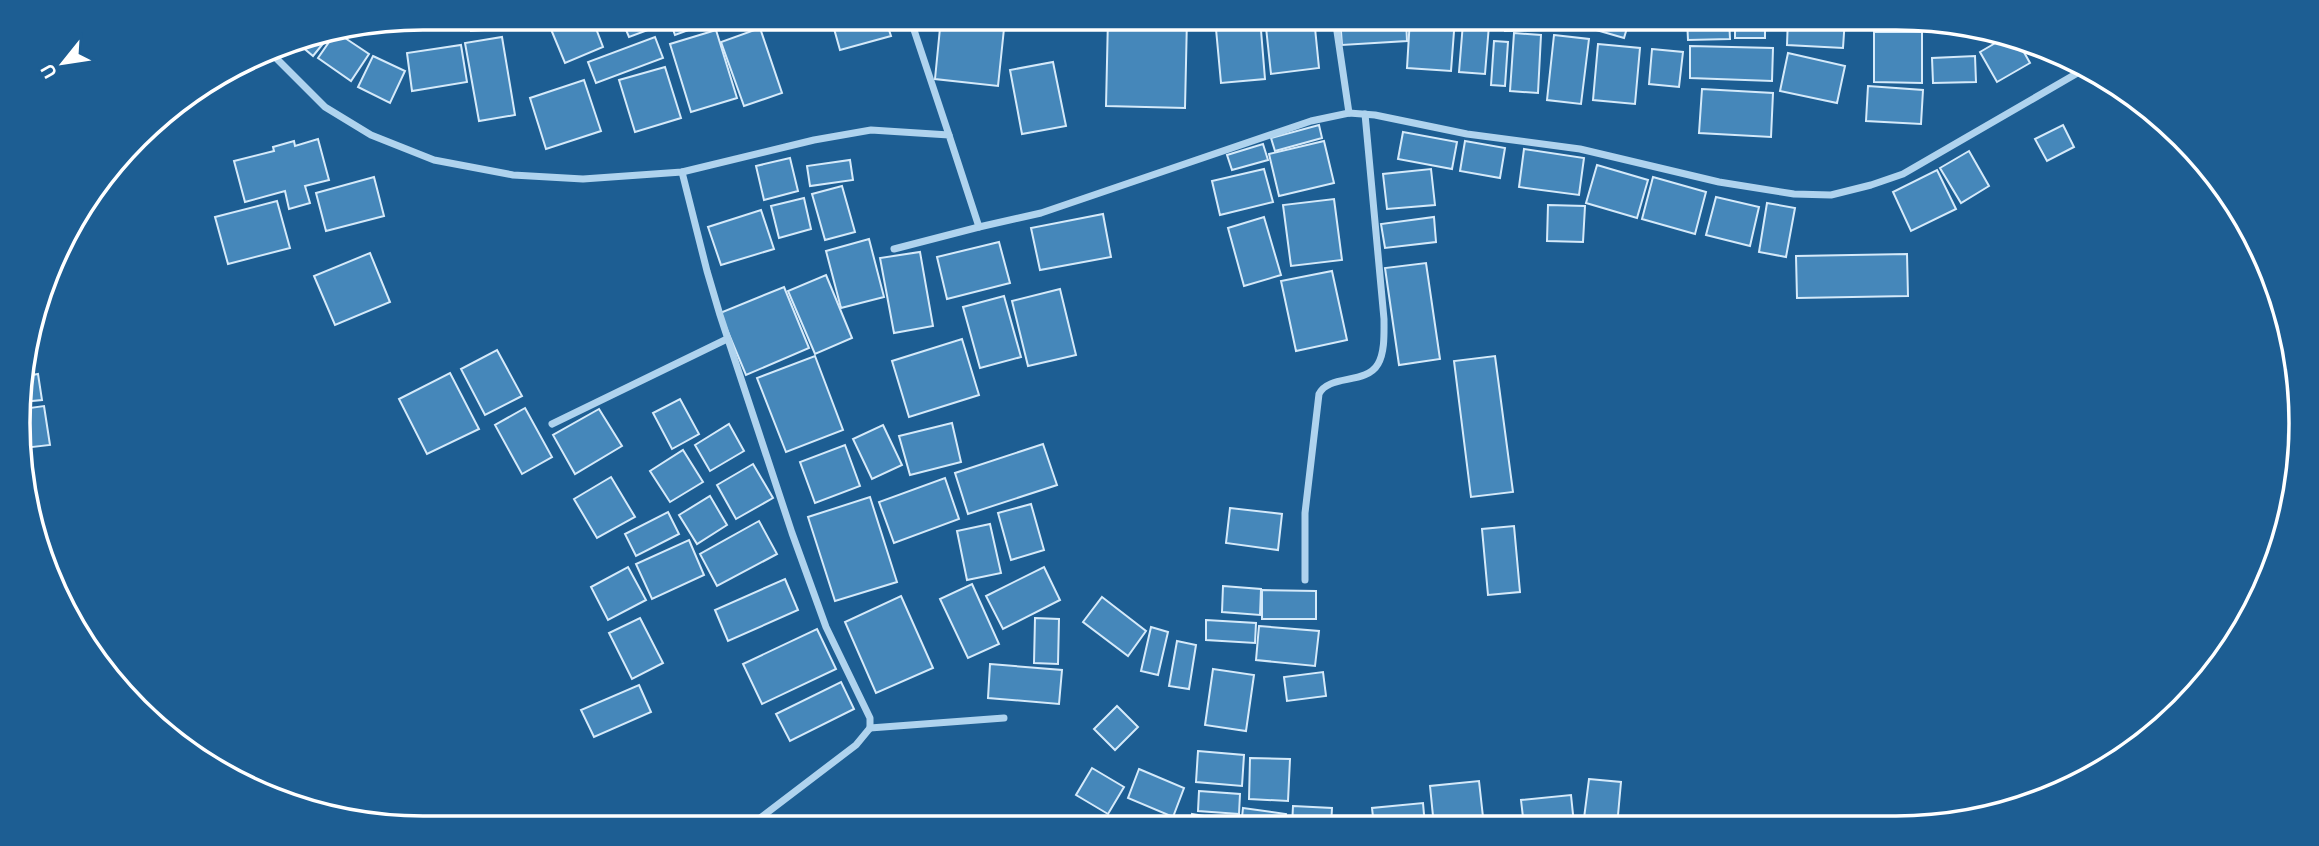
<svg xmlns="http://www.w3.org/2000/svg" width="2319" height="846" font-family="Ubuntu,sans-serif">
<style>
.building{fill:#4587ba;stroke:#d5eafa;stroke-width:2}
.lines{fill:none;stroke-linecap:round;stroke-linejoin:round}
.minor{stroke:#afd3ee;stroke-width:7}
.rim{fill:none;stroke:#fff;stroke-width:3.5}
</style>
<rect width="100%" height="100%" fill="#1d5e93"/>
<g class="building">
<polygon points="470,18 526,18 527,27 471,31"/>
<polygon points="573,18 592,18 603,47 565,63 550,27"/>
<polygon points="621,18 643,18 648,30 629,37"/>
<polygon points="669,18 721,18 675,35"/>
<polygon points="831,18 885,18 891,36 840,50"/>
<polygon points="941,18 1005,19 998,86 935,79"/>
<polygon points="1108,18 1187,18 1185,108 1106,106"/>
<polygon points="1215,18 1260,18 1265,79 1221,83"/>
<polygon points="1265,18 1314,18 1319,68 1271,74"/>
<polygon points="1340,18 1406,18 1407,41 1342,45"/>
<polygon points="1410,18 1455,18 1451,71 1407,68"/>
<polygon points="1505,18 1546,18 1546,30 1505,31"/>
<polygon points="1566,18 1630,18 1624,38 1565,21"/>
<polygon points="1687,18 1729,18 1730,39 1688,40"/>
<rect x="1735" y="18" width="30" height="20"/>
<polygon points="1788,18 1845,18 1843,48 1787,45"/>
<polygon points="1463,23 1489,25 1485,74 1459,72"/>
<polygon points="760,28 782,93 744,106 721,42"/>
<polygon points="716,30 737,98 691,112 670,44"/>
<polygon points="336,32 369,54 351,81 318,58"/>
<polygon points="1874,32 1922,32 1922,83 1874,82"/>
<polygon points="329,33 330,35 313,56 294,40"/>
<polygon points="1514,33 1541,35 1538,93 1510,91"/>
<polygon points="1554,35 1589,39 1581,104 1547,100"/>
<polygon points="2009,35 2016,38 2030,63 1997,82 1980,52"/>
<polygon points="502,37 515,115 479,121 465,43"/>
<polygon points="655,37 663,58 596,83 588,62"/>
<polygon points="1494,41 1508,42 1505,86 1491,85"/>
<polygon points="1598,44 1640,48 1635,104 1593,100"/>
<polygon points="461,45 467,82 412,91 407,53"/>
<polygon points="1690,46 1773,48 1772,81 1690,78"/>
<polygon points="1652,49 1683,52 1679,87 1649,84"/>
<polygon points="1788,53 1845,66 1837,103 1780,91"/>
<polygon points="373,56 405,71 390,103 358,87"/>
<polygon points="1975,56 1976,82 1933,83 1932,58"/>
<polygon points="1053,62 1066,126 1022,134 1010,70"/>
<polygon points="665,67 681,118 635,132 619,80"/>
<polygon points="584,80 601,131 546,149 530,98"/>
<polygon points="1868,86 1923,90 1921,124 1866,121"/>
<polygon points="1702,89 1773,93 1771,137 1699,133"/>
<polygon points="1319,125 1322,138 1275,151 1271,138"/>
<polygon points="2063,125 2074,147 2047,161 2035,139"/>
<polygon points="1403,132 1457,142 1452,169 1398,159"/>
<polygon points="318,139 329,180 305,186 310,203 289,209 285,191 245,202 234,161 274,151 273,147 294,141 295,146"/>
<polygon points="1324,141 1334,183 1279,196 1269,154"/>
<polygon points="1465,141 1505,148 1500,178 1460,171"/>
<polygon points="1263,144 1268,160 1232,170 1227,155"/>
<polygon points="1524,149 1584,158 1579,195 1519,187"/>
<polygon points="1969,151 1989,186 1961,203 1940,168"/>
<polygon points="790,158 798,191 764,200 756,166"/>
<polygon points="850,160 853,180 810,186 807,166"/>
<polygon points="1597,165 1648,180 1637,218 1586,203"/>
<polygon points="1264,169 1273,202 1220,215 1212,181"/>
<polygon points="1431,169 1435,205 1387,209 1383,174"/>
<polygon points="1937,170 1956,209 1911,231 1893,192"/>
<polygon points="374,177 384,216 326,231 316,193"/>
<polygon points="1653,177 1706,192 1695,234 1642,219"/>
<polygon points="842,186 855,232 825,240 812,194"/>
<polygon points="1716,197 1759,207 1750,246 1706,235"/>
<polygon points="804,198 811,229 779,238 771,206"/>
<polygon points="1334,199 1342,260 1291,266 1283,205"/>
<polygon points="277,201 290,248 228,264 215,217"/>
<polygon points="1767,203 1795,208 1786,257 1759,252"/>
<polygon points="1548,205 1585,206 1583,242 1547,241"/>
<polygon points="761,210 774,249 721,265 708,227"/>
<polygon points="1103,214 1111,257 1040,270 1031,228"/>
<polygon points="1264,217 1281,275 1244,286 1228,228"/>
<polygon points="1434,217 1436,242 1385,248 1381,224"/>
<polygon points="869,239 884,297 841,308 826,251"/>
<polygon points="999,242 1010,283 947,299 937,257"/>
<polygon points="920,252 933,326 894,333 880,258"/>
<polygon points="370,253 390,302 335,325 314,276"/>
<polygon points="1907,254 1908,296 1797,298 1796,256"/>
<polygon points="1426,263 1440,359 1399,365 1385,268"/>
<polygon points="1332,271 1347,340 1296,351 1281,281"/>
<polygon points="826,275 852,338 815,354 788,291"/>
<polygon points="784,287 809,348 746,375 720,313"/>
<polygon points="1060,289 1076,355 1028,366 1012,301"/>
<polygon points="1004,296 1021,357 980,368 963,307"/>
<polygon points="962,339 979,395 909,417 892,361"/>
<polygon points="497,350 522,396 485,415 461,369"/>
<polygon points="815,356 843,430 786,452 757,378"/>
<polygon points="1495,356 1513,492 1471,497 1454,361"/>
<polygon points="450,373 479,429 427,454 399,399"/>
<polygon points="38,374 42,400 22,402 21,377"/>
<polygon points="680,399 699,434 672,449 653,413"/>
<polygon points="44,406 50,445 24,448 22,409"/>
<polygon points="525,408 552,457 522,474 495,425"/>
<polygon points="599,409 622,446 575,474 553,435"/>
<polygon points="952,423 961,462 910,475 899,436"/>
<polygon points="729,424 744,451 710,471 695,445"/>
<polygon points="883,425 902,465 872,479 853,439"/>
<polygon points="1043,444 1057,485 968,514 955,473"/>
<polygon points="845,445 860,486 815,503 800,462"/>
<polygon points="683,450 703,482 670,502 650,471"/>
<polygon points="753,464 773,498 736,519 717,485"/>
<polygon points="611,477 635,517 597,538 574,499"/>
<polygon points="945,478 959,519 894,543 879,502"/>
<polygon points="710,496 727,525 697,544 679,515"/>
<polygon points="870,497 897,582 835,601 808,517"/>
<polygon points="1031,504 1044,550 1011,560 998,513"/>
<polygon points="1230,508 1282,514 1278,550 1226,543"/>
<polygon points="668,512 679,534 636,556 625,534"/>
<polygon points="759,521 777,554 717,586 700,554"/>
<polygon points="990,524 1001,573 967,580 957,531"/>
<polygon points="1514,526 1520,592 1488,595 1482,529"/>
<polygon points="689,540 704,575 652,599 636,564"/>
<polygon points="628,567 646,600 608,620 591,587"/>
<polygon points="1044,567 1060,600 1003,629 986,596"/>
<polygon points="785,579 798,610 728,641 715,610"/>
<polygon points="972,584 999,644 968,658 940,599"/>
<polygon points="1223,586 1261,589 1260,615 1222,612"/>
<polygon points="1262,590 1316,591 1316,619 1262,619"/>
<polygon points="901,596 933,668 876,693 845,622"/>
<polygon points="1102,597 1146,631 1128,656 1083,622"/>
<polygon points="640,618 663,663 632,679 609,633"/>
<polygon points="1035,618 1059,619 1058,664 1034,663"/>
<polygon points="1206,620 1256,623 1255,643 1206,640"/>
<polygon points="1259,626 1319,631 1315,666 1256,660"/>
<polygon points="1151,627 1168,632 1158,675 1141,671"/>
<polygon points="817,629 836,669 762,704 743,664"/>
<polygon points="1177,641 1196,645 1189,689 1169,686"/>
<polygon points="990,664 1062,670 1059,704 988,698"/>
<polygon points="1213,669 1254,675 1246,731 1205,725"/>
<polygon points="1323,672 1326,696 1287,701 1284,677"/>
<polygon points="841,682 854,709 790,741 776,714"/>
<polygon points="639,685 651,712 594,737 581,710"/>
<polygon points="1117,706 1138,727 1115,750 1094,729"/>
<polygon points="1198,751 1244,755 1242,786 1196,782"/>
<polygon points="1250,758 1290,759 1288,801 1249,799"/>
<polygon points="1092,768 1124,787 1108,814 1076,795"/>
<polygon points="1139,769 1184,788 1173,817 1128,798"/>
<polygon points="1589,779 1621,782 1617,826 1583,826"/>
<polygon points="1479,781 1484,826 1434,826 1430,786"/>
<polygon points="1199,791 1240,794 1239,814 1198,811"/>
<polygon points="1571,795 1574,824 1524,826 1521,800"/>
<polygon points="1423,803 1425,826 1374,826 1372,808"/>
<polygon points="1293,806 1332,808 1331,826 1292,826"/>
<polygon points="1243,808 1286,814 1284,827 1241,827"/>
<polygon points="1192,814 1236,821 1235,827 1190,827"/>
</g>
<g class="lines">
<g class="minor">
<polyline points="910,18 949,135"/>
<polyline points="1335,18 1349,113"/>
<polyline points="270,52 325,107 371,135 434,160 513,175 583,179 682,172 814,140 871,130 949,135 979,227 1041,213 1311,121 1349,113 1375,115 1467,134 1580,149 1719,182 1794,194 1831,195 1871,185 1903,174 2081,71"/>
<polyline points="682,172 707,271 720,315 792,533 826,627 870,718 870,728 856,745 747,828"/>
<polyline points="894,249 979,227"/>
<polyline points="552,424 727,339"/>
<path d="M1305,580V513L1319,394C1329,374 1366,385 1378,364C1385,352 1384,333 1384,319L1365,114"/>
<polyline points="870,728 1004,718"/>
</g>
</g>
<path d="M0 0H2319V846H0ZM423 30H1896A393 393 0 0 1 2289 423V423A393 393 0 0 1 1896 816H423A393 393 0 0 1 30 423V423A393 393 0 0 1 423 30Z" fill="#1d5e93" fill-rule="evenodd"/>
<path class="rim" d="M423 30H1896A393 393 0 0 1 2289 423V423A393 393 0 0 1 1896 816H423A393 393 0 0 1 30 423V423A393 393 0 0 1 423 30Z"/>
<g transform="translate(63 63) rotate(240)" stroke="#1d5e93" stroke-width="5" paint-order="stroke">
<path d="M0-5L12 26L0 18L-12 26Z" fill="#ffffff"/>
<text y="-10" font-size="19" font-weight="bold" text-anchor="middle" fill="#ffffff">U</text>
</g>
</svg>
